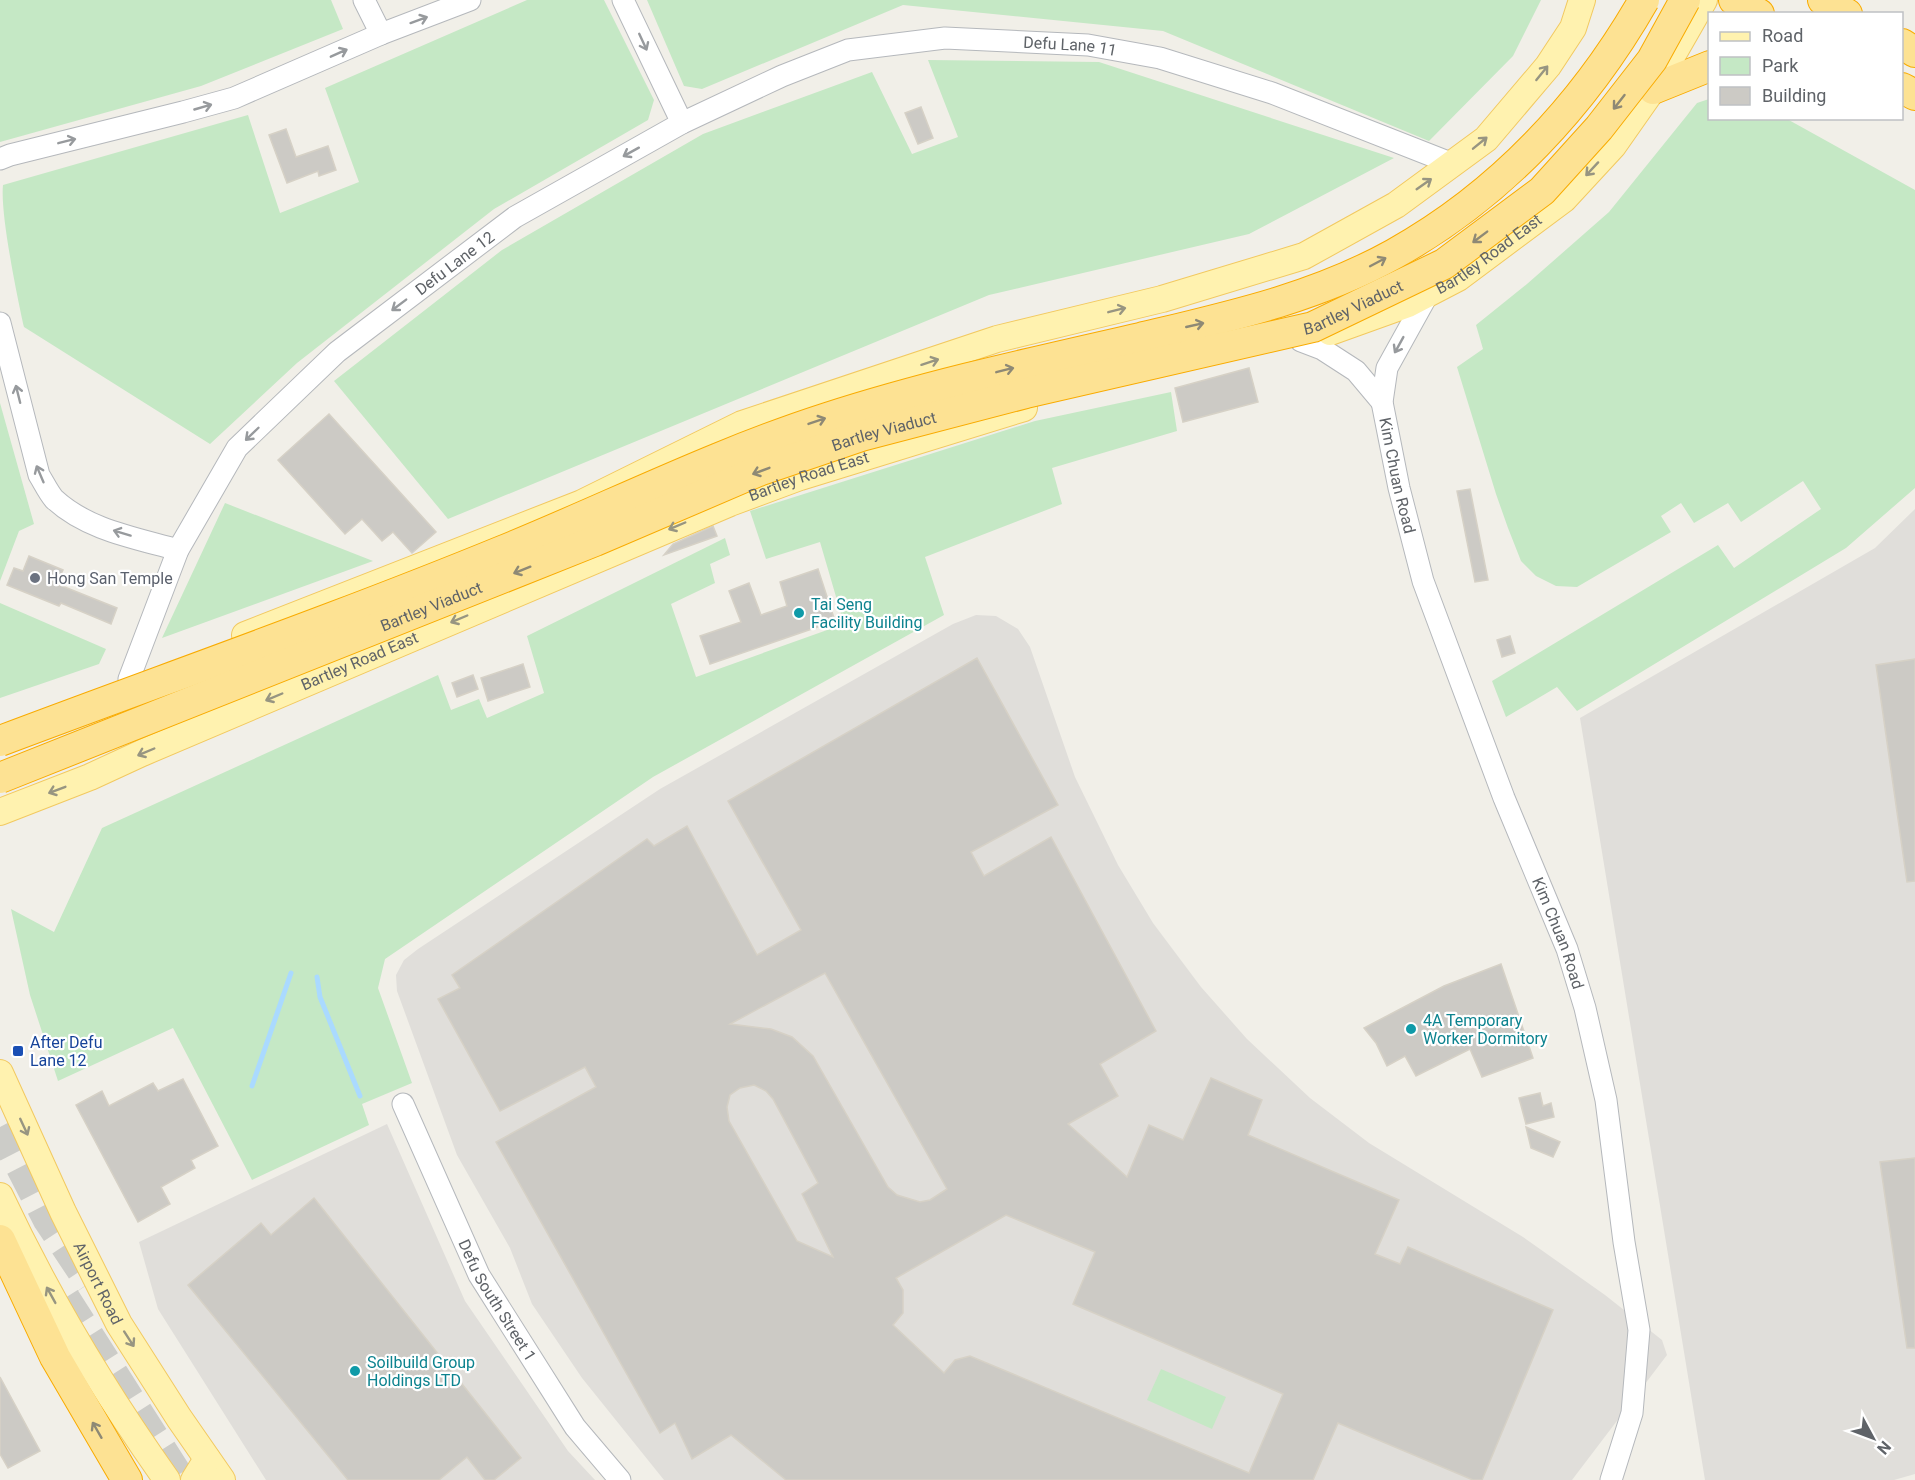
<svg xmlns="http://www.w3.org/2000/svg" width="1915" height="1480" font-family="Roboto,sans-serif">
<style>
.industrial{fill:#e0deda}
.green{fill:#c5e8c5}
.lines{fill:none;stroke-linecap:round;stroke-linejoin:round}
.stream{stroke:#aadaff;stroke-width:5}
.building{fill:#cccac5;stroke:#d6d1c6;stroke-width:1.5;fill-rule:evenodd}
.highway-tunnel{stroke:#ccccc8;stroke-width:30;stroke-dasharray:30 15;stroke-linecap:butt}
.minor-casing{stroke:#b5b8bc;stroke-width:23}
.major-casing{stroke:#f2c960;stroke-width:28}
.highway-casing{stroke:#f9ab00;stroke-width:32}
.minor{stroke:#fff;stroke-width:21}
.major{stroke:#fff2af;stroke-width:26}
.highway{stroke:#fde293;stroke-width:30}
.highway-bridge-casing{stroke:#f9ab00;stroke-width:32;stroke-linecap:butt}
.highway-bridge{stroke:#fde293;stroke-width:30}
.oneway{stroke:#979a9d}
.oneway2{stroke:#979581}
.oneway3{stroke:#8e8975}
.worship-dot{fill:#6b7280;stroke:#fff;stroke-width:2}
.culture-dot{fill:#0f9aa8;stroke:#fff;stroke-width:2}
.transit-dot{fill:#1a4fb4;stroke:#fff;stroke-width:2}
.labels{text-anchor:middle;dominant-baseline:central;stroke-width:4.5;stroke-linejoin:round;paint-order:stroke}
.street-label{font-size:16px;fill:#5f6368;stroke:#fff}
.worship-label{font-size:16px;fill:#5b616d;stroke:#fff;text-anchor:start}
.culture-label{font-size:16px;fill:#0d838f;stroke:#fff;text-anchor:start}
.transit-label{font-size:16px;fill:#164399;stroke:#fff;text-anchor:start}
</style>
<rect width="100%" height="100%" fill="#f1efe8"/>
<g class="industrial">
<polygon points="1915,509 1915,1474 1894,1480 1705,1480 1580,718 1875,548"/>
<polygon points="976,615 996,616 1018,629 1030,647 1075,777 1118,865 1153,923 1201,987 1247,1039 1310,1098 1369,1143 1523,1237 1605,1295 1662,1340 1667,1355 1572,1480 664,1480 582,1378 532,1304 510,1248 457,1155 397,991 396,975 404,960 418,949 660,789 953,624"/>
<polygon points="387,1124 465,1301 568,1451 595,1480 266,1480 158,1309 139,1242"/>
</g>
<g class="green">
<polygon points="0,0 331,0 343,29 201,86 0,142"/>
<path d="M527,0H604L654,100L648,120L494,209L297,363L210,444L24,327C17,296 0,213 3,185L248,115L280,213L359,182L325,88Z"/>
<polygon points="647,0 1541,0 1513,56 1429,141 1163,31 903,5 702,89 684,86"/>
<polygon points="928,60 1099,62 1394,158 1249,234 989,295 448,519 334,381 502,250 703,134 872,72 912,154 958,137"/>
<polygon points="1709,99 1710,118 1787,119 1915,190 1915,488 1846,548 1577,711 1557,687 1506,717 1492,681 1718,545 1734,568 1821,509 1803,481 1741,522 1728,503 1694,523 1681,503 1661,516 1671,532 1577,587 1556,586 1536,576 1521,561 1508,528 1496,494 1457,367 1483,349 1476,325 1527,284 1609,212 1697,103"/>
<polygon points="1171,392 1177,431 1052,468 1062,504 925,557 944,615 653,777 385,959 378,988 412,1083 362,1104 369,1125 252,1180 173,1028 58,1081 30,995 11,909 54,932 102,828 438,675 451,710 479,699 487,718 544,693 527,636 725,538 730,555 710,564 715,583 671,604 696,677 844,624 820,542 766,559 750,511 1035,421"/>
<polygon points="0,403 34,524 19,531 0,581"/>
<polygon points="225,503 373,561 162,638"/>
<polygon points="0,603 106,649 99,664 0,698"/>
<polygon points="1161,1369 1226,1397 1212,1429 1147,1400"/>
</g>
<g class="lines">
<g class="stream">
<polyline points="317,977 320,997 360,1096"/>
<polyline points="252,1086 291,973"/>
</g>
</g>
<g class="building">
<polygon points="921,107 933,138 918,144 905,113"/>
<polygon points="286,129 296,157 328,146 336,170 319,176 318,171 287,183 269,135"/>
<polygon points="1249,368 1258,402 1183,422 1175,388"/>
<polygon points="329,414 436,532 412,553 393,532 382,541 362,519 345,534 278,460"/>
<polygon points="1470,489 1488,580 1475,582 1457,491"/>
<polygon points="713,526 717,536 664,555 673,544"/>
<polygon points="29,556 63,570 57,584 117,608 111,624 61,603 59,606 7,585 14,568 23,571"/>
<polygon points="818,569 835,621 710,664 700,636 741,622 729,591 749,583 761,615 787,606 780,582"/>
<polygon points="1510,636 1515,653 1502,657 1497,640"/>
<path d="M977,658L1058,805L971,852L984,876L1051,837L1156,1031L1100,1064L1118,1096L1068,1124L1127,1177L1149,1125L1183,1140L1211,1078L1262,1100L1248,1135L1399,1200L1375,1254L1400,1264L1408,1247L1553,1310L1482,1480H1473L1338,1423L1313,1480H786L731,1435L692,1459L675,1423L660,1433L496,1142L596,1087L585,1067L500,1111L438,999L460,988L452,975L647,839L654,846L687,826L757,955L801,930L728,801ZM825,973L947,1189L930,1200L920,1202L897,1195L888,1187L813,1056L792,1037L771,1029L730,1024ZM754,1085L766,1091L773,1099L818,1183L802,1194L833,1257L797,1241L729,1121L727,1107L730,1095L740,1088ZM1006,1215L1095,1252L1073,1304L1283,1394L1249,1473L970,1356L955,1360L944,1373L893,1325L903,1313V1290L896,1278Z"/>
<polygon points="1915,659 1915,881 1907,882 1876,665"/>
<polygon points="523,664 530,687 488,701 481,678"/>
<polygon points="473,675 478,689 457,697 452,683"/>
<polygon points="1501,964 1533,1058 1482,1077 1470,1049 1416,1076 1405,1056 1387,1066 1376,1043 1364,1028 1444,986"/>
<polygon points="183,1079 218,1146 191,1160 195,1168 161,1187 170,1204 138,1222 76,1105 102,1091 109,1106 153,1083 158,1091"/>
<polygon points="1540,1093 1543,1106 1551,1103 1554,1117 1526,1124 1519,1098"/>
<polygon points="1526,1127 1560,1142 1553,1157 1531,1148"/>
<polygon points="1915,1158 1915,1348 1907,1348 1880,1162"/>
<polygon points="314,1198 521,1458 494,1480 485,1480 467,1457 439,1480 348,1480 188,1285 261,1223 271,1235"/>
<polygon points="0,1377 40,1451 8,1468 0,1454"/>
</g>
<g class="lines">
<g class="highway-tunnel">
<polyline points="0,1127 48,1220 90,1283"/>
<polyline points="65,1298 181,1480"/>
</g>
<defs>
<g id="minor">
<polyline points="364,0 381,34"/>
<polyline points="623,0 682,123"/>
<polyline points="0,159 10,155 183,112 234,98 381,34 470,0"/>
<path id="s1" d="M1428,294L1387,368L1382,402L1399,488L1423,581L1504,798L1567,949L1585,1008L1606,1100L1624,1242L1639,1330L1632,1413L1611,1480"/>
<path d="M0,323L39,475C44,483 48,492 54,499C87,530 136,538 178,550"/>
<polyline points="1301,341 1322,349 1356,371 1382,402"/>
<path id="s2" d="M129,679L178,550L237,448L337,352L515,217L682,123L782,76L848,50L945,38L1088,45L1160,58L1272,93L1453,164"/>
<path id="s3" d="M403,1104L479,1275L575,1427L620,1480"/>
</g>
<g id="major">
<path id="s4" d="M1330,332L1408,304L1458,278L1564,199L1613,146L1653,89L1704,0"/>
<polyline points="245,635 582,503 742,424 997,339 1162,299 1304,256 1396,205 1486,139 1548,66 1573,28 1582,0"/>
<path id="s5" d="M0,812L90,777L142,753L730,503L800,477L1024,408"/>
<path id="s6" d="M0,1073L63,1212L119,1324L179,1418L222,1480"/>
<path d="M0,1196C47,1296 103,1390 167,1480"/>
<polyline points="194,1480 207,1459"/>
</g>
<g id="highway">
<polyline points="1734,0 1759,14"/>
<polyline points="1823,0 1847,14"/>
<polyline points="1902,44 1915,52"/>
<polyline points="1902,88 1915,95"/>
<polyline points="1653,89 1710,66"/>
<polyline points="0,1240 55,1357 127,1480"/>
</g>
</defs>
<use href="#minor" class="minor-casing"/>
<use href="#major" class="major-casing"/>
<use href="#highway" class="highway-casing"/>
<use href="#minor" class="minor"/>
<use href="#major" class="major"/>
<use href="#highway" class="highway"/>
<defs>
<g id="highway-bridge">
<path d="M0,741C167,678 336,619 502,551C610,507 715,454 827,418C929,385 1035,362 1140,338C1228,317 1315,298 1394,254C1500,195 1584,105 1644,0"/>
<path id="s7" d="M0,778L595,541L761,470L861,436L1026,393L1313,327L1444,264L1542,191L1599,128L1652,60L1685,0"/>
</g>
</defs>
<use href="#highway-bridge" class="highway-bridge-casing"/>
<use href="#highway-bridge" class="highway-bridge"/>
</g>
<defs><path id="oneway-shaft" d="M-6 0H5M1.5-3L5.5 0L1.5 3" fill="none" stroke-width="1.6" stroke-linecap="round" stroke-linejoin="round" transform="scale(1.5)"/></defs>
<g class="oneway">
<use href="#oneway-shaft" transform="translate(419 20) rotate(-20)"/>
<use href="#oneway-shaft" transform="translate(643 42) rotate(65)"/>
<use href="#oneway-shaft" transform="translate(339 53) rotate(-24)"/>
<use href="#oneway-shaft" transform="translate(203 107) rotate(-16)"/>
<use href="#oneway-shaft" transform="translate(67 141) rotate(-14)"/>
<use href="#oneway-shaft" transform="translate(631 152) rotate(151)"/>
<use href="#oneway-shaft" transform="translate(399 305) rotate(143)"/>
<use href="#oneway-shaft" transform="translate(1399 345) rotate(119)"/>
<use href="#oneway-shaft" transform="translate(18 394) rotate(-104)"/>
<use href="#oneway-shaft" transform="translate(252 434) rotate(136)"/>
<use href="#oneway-shaft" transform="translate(40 474) rotate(-113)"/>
<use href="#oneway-shaft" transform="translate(122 533) rotate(-163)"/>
</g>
<g class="oneway2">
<use href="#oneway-shaft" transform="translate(1542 73) rotate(-51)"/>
<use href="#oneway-shaft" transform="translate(1480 143) rotate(-39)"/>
<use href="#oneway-shaft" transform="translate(1592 169) rotate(133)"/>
<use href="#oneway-shaft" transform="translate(1424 184) rotate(-35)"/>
<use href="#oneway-shaft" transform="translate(1117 310) rotate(-14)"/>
<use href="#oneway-shaft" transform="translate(930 362) rotate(-18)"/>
<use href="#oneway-shaft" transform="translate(677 526) rotate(157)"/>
<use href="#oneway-shaft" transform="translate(459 619) rotate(157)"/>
<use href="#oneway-shaft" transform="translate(274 697) rotate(157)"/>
<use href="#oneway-shaft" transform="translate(146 752) rotate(157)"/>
<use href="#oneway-shaft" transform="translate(57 790) rotate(159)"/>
<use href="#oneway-shaft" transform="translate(24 1127) rotate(65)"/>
<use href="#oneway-shaft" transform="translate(51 1295) rotate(-119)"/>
<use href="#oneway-shaft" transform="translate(129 1339) rotate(57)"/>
</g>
<g class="oneway3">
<use href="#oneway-shaft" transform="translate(1619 102) rotate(128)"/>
<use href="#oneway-shaft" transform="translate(1480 237) rotate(143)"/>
<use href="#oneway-shaft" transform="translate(1378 262) rotate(-28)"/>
<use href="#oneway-shaft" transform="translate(1195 325) rotate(-13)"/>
<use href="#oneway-shaft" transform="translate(1005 370) rotate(-14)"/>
<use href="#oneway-shaft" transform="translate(817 421) rotate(-19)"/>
<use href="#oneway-shaft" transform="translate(761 471) rotate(159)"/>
<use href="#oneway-shaft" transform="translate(522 570) rotate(158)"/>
<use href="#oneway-shaft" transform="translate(97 1430) rotate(-120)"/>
</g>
<circle class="worship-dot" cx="35" cy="578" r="6"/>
<g class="culture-dot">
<circle cx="799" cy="613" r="6"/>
<circle cx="1411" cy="1029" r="6"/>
<circle cx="355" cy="1371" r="6"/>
</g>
<rect class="transit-dot" x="12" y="1045" width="12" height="12" rx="3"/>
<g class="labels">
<g class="street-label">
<text stroke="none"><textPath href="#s2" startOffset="1214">Defu Lane 11</textPath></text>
<text stroke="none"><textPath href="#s4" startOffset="178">Bartley Road East</textPath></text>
<text stroke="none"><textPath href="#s2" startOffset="542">Defu Lane 12</textPath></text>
<text stroke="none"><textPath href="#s7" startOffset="1436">Bartley Viaduct</textPath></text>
<text stroke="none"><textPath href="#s7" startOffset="950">Bartley Viaduct</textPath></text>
<text stroke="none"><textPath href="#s1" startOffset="194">Kim Chuan Road</textPath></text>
<text stroke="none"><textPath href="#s5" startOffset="876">Bartley Road East</textPath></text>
<text stroke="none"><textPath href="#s7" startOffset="464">Bartley Viaduct</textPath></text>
<text stroke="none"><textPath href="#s5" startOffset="390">Bartley Road East</textPath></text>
<text stroke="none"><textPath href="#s1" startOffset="680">Kim Chuan Road</textPath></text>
<text stroke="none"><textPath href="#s6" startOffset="232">Airport Road</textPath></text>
<text stroke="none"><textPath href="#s3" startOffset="218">Defu South Street 1</textPath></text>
</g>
<g class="worship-label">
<text x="47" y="578">Hong San Temple</text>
</g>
<g class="culture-label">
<text x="811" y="604">Tai Seng<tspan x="811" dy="18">Facility Building</tspan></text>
<text x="1423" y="1020">4A Temporary<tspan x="1423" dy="18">Worker Dormitory</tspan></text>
<text x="367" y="1362">Soilbuild Group<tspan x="367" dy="18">Holdings LTD</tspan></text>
</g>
<g class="transit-label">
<text x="30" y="1042">After Defu<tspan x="30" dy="18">Lane 12</tspan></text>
</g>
</g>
<rect x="1708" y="12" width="195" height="108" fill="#ffffff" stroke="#bfc1c3" stroke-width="1.5"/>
<rect x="1720" y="32" width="30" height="9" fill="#fff2af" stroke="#bfc1c3" stroke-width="1.5"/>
<text x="1762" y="42" font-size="18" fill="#5f6368">Road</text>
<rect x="1720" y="57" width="30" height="18" fill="#c5e8c5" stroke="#bfc1c3" stroke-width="1.5"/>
<text x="1762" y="72" font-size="18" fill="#5f6368">Park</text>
<rect x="1720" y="87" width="30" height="18" fill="#cccac5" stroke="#bfc1c3" stroke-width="1.5"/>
<text x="1762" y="102" font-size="18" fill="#5f6368">Building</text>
<g transform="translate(1873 1438) rotate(131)" stroke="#ffffff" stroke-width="4.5" paint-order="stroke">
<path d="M0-4.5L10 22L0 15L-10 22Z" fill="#5f6368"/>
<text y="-9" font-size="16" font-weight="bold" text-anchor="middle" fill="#5f6368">N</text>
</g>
</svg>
